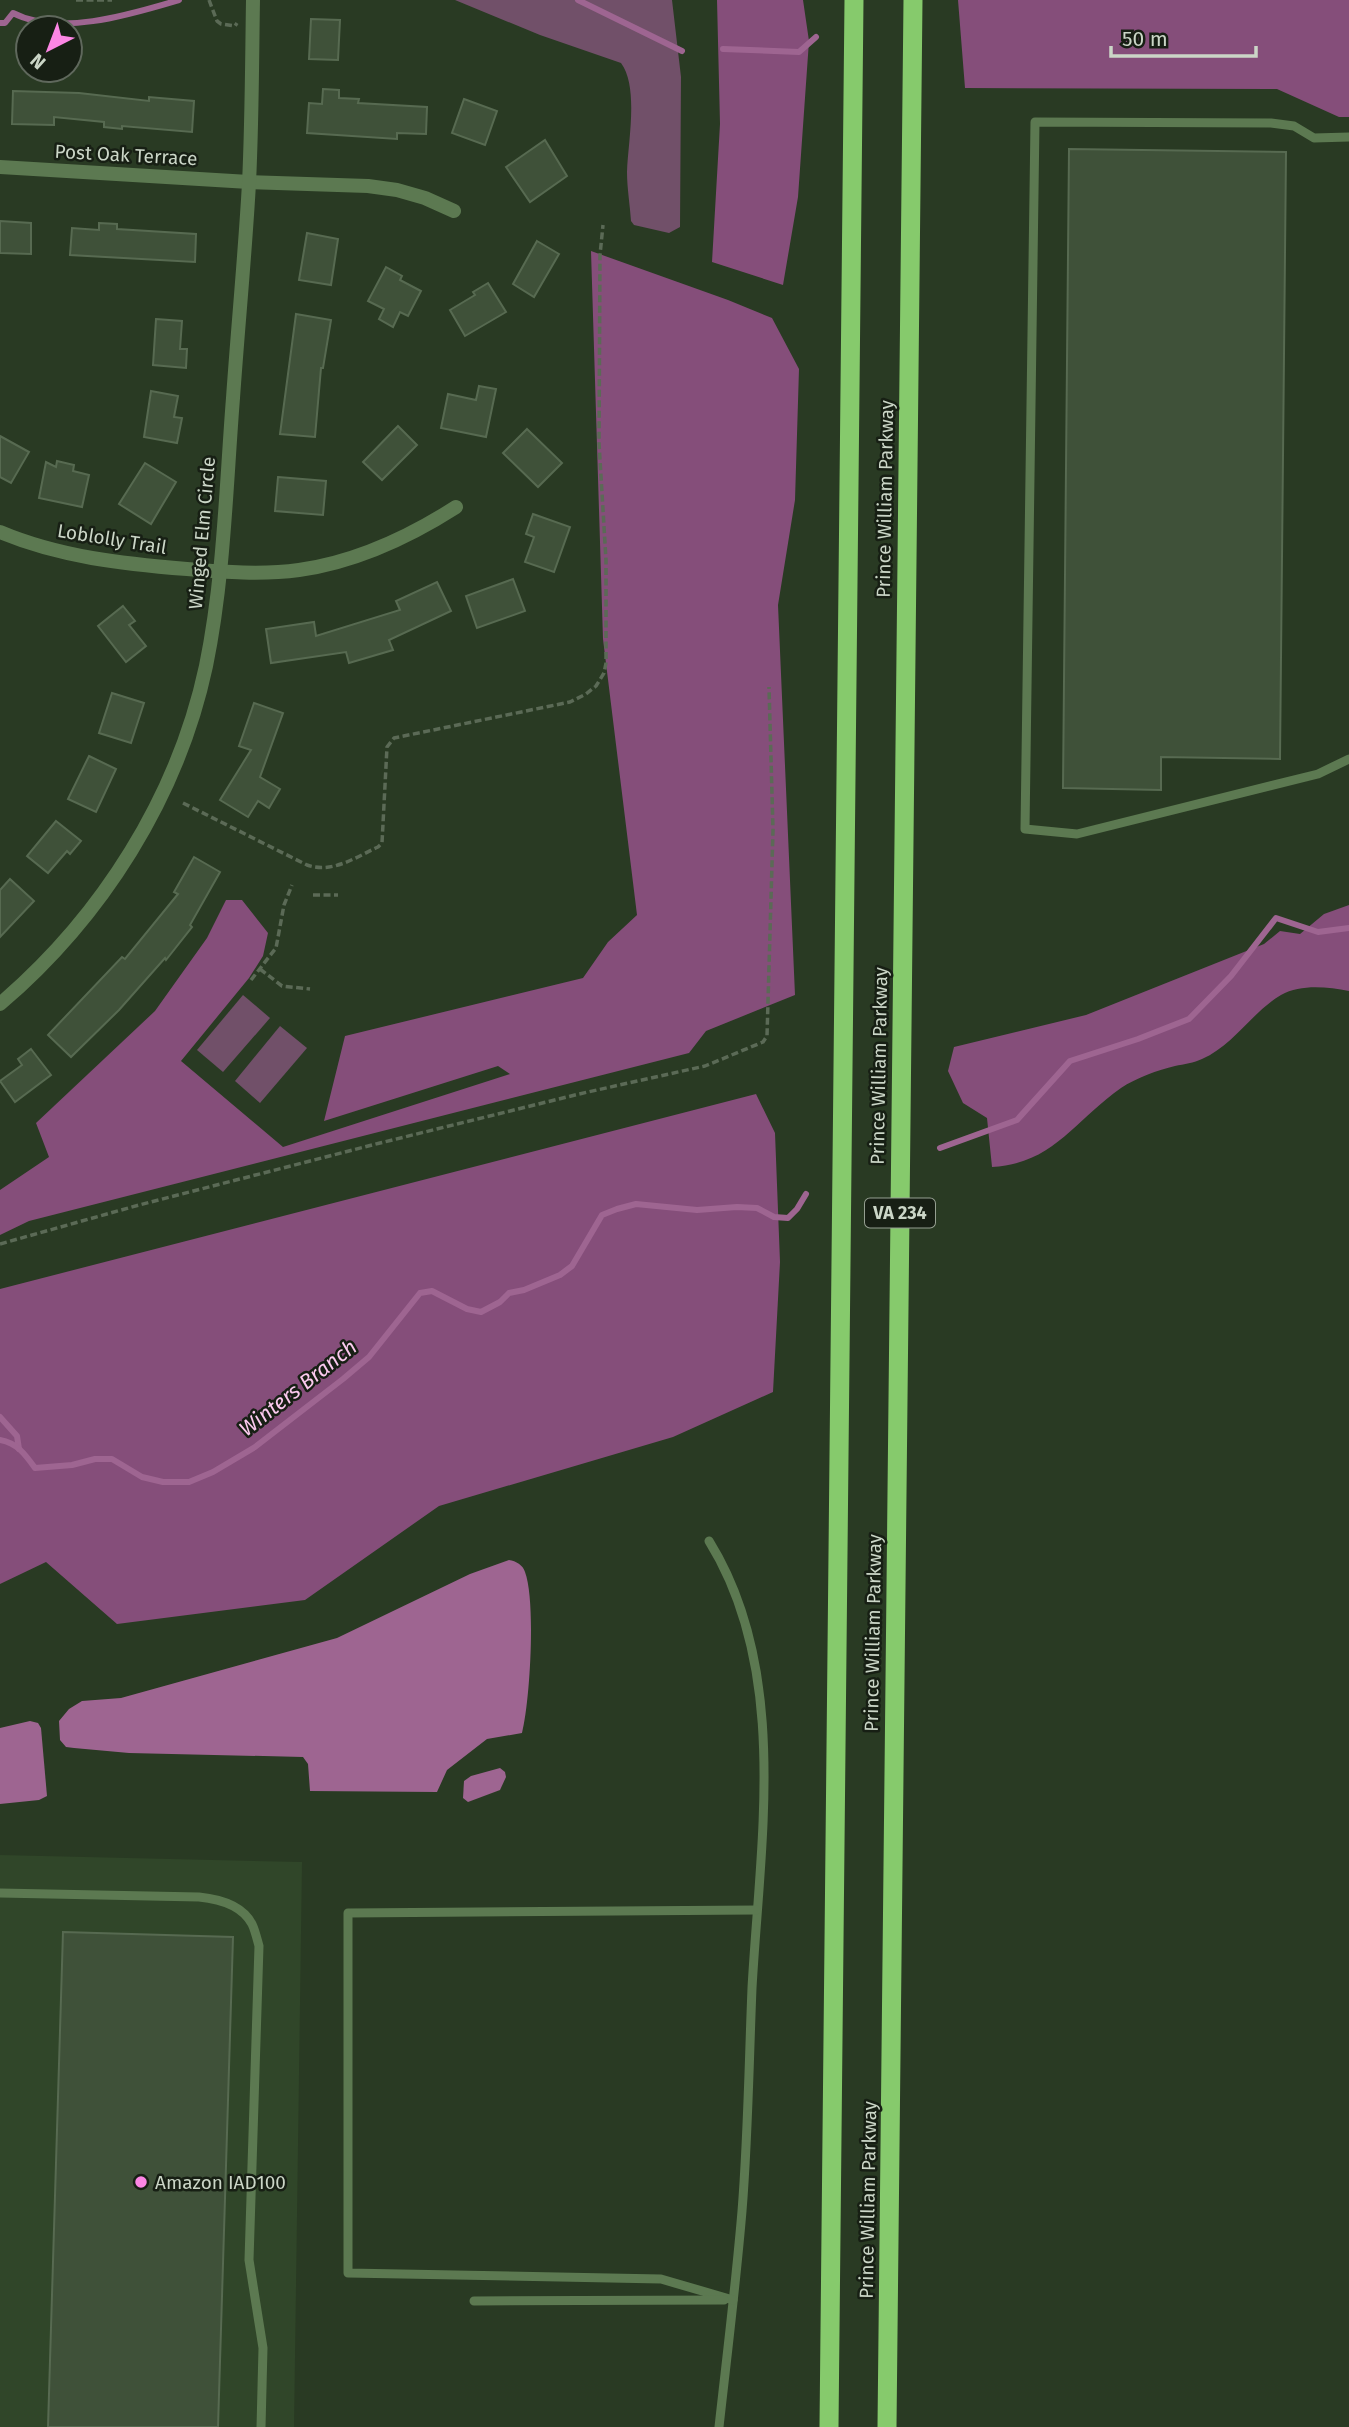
<svg xmlns="http://www.w3.org/2000/svg" width="1349" height="2427" font-family="'Fira Sans',sans-serif">
<style>
.built{fill:#304629}
.green{fill:#715069}
.forest{fill:#854e7a}
.water{fill:#9e6591}
.lines{fill:none;stroke-linecap:round;stroke-linejoin:round}
.stream{stroke:#9e6591;stroke-width:6}
.building{fill:#3f5139;stroke:#576a51;stroke-width:2}
.path{stroke:#5b6a56;stroke-width:3.5;stroke-dasharray:7 3.5;stroke-linecap:butt}
.service{stroke:#5c7951;stroke-width:9}
.minor{stroke:#5c7951;stroke-width:14}
.trunk{stroke:#86ca6c;stroke-width:19}
.poi-dot{fill:#fc86e4;stroke:#171f14;stroke-width:2.5}
.labels{text-anchor:middle;dominant-baseline:central;stroke-width:5;stroke-linejoin:round;paint-order:stroke}
.shield{fill:#171f14;stroke:#959f91;stroke-width:2}
.shield-label{font-size:18px;font-weight:bold;fill:#cbd6c7}
.street-label{font-size:19px;fill:#cbd6c7;stroke:#171f14}
.poi-label{font-size:19px;fill:#cbd6c7;stroke:#171f14;text-anchor:start}
.water-label{font-size:21px;font-style:italic;fill:#fccaef;stroke:#171f14}
</style>
<rect width="100%" height="100%" fill="#293a23"/>
<polygon class="built" points="0,1855 302,1862 294,2427 0,2427"/>
<g class="green">
<path d="M455,0H672L681,77L680,227L669,233L634,225L631,221C630,205 627,188 627,172C628,142 639,87 621,63L540,35Z"/>
<polygon points="243,995 270,1018 223,1072 197,1050"/>
<polygon points="280,1026 307,1048 260,1103 235,1081"/>
</g>
<g class="forest">
<polygon points="717,0 803,0 809,41 798,197 783,285 712,262 720,124"/>
<polygon points="958,0 1349,0 1349,117 1339,117 1277,89 965,88"/>
<polygon points="591,251 728,300 772,318 799,369 795,500 778,605 795,995 706,1031 689,1053 29,1221 0,1235 0,1190 49,1157 36,1123 155,1011 207,938 226,900 242,900 268,933 263,956 249,978 181,1061 283,1147 510,1074 498,1066 324,1121 345,1036 583,978 608,942 637,915 603,639"/>
<path d="M1349,905V991C1327,987 1301,984 1281,995C1253,1011 1234,1045 1202,1059C1194,1063 1184,1064 1175,1066C1158,1070 1136,1078 1121,1088C1075,1120 1053,1164 992,1167L987,1118L963,1103L948,1071L954,1047L1086,1015L1264,944L1280,931L1300,934L1324,914Z"/>
<polygon points="756,1094 775,1133 780,1262 773,1392 673,1437 439,1506 305,1600 117,1624 46,1562 0,1584 0,1289"/>
</g>
<g class="water">
<path d="M509,1560C516,1561 523,1565 525,1572C536,1601 530,1702 522,1733L487,1739L447,1770L437,1792L310,1791L308,1764L303,1757L129,1753L74,1748L66,1747L60,1740L59,1721L69,1709L82,1701L121,1698L337,1638L470,1574Z"/>
<polygon points="30,1721 38,1723 41,1728 47,1796 39,1800 0,1804 0,1728"/>
<polygon points="500,1768 505,1772 506,1777 500,1790 468,1802 463,1798 464,1781 471,1776"/>
</g>
<g class="lines">
<g class="stream">
<polyline points="578,0 682,51"/>
<path d="M0,23H5L13,13C59,37 132,14 179,0"/>
<polyline points="723,49 799,52 816,37"/>
<polyline points="940,1148 1017,1120 1070,1061 1138,1039 1189,1019 1231,976 1276,918 1318,932 1349,928"/>
<polyline points="0,1417 17,1436 19,1449"/>
<path d="M0,1440C17,1443 25,1454 35,1468L72,1465L95,1459H112L142,1477L163,1482H189L213,1472L255,1447L343,1379L369,1357L420,1293L432,1291L467,1309L481,1312L500,1302L509,1293L524,1290L560,1275L572,1266L602,1215L617,1209L636,1204L697,1210L737,1207L757,1208L774,1217L788,1218L797,1209L806,1194"/>
</g>
</g>
<g class="building">
<polygon points="311,19 340,20 338,60 309,59"/>
<polygon points="323,89 339,90 339,98 359,99 358,103 427,107 426,134 397,133 397,139 307,133 309,103 322,104"/>
<polygon points="13,91 79,93 149,101 149,97 194,101 192,132 122,126 122,129 104,127 104,122 54,117 54,125 12,124"/>
<polygon points="464,99 497,111 485,145 452,133"/>
<polygon points="545,140 567,176 530,202 506,167"/>
<polygon points="1069,149 1286,152 1280,759 1161,757 1161,790 1063,788"/>
<polygon points="0,221 31,223 31,254 0,253"/>
<polygon points="99,223 117,224 117,229 196,234 195,262 70,255 72,228 99,230"/>
<polygon points="307,233 338,239 331,285 299,280"/>
<polygon points="537,241 559,254 534,297 513,284"/>
<polygon points="386,267 402,276 400,280 421,291 408,316 400,312 393,327 379,319 384,309 368,301"/>
<polygon points="488,283 506,312 465,336 450,310 475,295 473,292"/>
<polygon points="296,314 331,320 323,368 321,368 315,437 280,434"/>
<polygon points="156,319 182,321 180,349 187,349 186,368 153,365"/>
<polygon points="479,386 496,389 486,437 441,428 448,394 476,400"/>
<polygon points="151,391 178,396 174,417 182,418 177,443 144,437"/>
<polygon points="398,426 417,445 382,480 363,462"/>
<polygon points="527,429 562,463 538,487 503,453"/>
<polygon points="0,436 29,452 11,483 0,477"/>
<polygon points="57,461 74,465 73,471 89,475 82,507 39,498 46,462 56,467"/>
<polygon points="145,463 176,482 151,524 119,504"/>
<polygon points="278,477 326,481 323,515 275,511"/>
<polygon points="533,514 570,527 554,572 525,562 534,537 526,534"/>
<polygon points="513,579 525,611 477,628 466,596"/>
<polygon points="437,582 451,611 389,640 393,650 349,663 346,652 271,663 266,629 314,622 316,636 400,610 396,601"/>
<polygon points="123,606 135,621 129,625 146,646 126,662 98,626"/>
<polygon points="112,693 144,703 131,743 99,733"/>
<polygon points="254,703 283,713 260,777 280,789 269,808 258,801 248,817 220,800 251,750 239,746"/>
<polygon points="89,756 116,769 96,812 68,799"/>
<polygon points="56,821 81,841 70,854 67,851 48,873 27,856"/>
<polygon points="194,857 220,872 190,925 192,927 166,960 165,958 119,1010 71,1057 48,1035 122,957 125,959 178,894 174,892"/>
<polygon points="10,879 34,901 0,937 0,890"/>
<polygon points="31,1049 51,1075 15,1102 0,1081 22,1065 18,1059"/>
<polygon points="63,1932 233,1937 218,2427 48,2427"/>
</g>
<g class="lines">
<g class="path">
<polyline points="76,0 112,0"/>
<polyline points="209,0 217,21 221,24 235,26 237,23"/>
<path d="M183,803L307,865C332,874 356,857 378,847L382,843L387,747L394,738L570,702L586,694L596,686L604,673L606,663V560L599,443L600,255L603,225"/>
<polyline points="313,895 338,895"/>
<polyline points="260,969 282,986 310,989"/>
<polyline points="251,980 276,948 284,905 292,885"/>
<polyline points="0,1244 139,1205 380,1143 579,1094 705,1066 763,1042 767,1036 773,830 769,687"/>
</g>
<g class="service">
<polyline points="1349,137 1314,138 1294,126 1271,123 1035,122 1025,829 1077,834 1318,774 1349,759"/>
<path d="M709,1541C790,1671 760,1843 752,1988C749,2062 748,2137 742,2211C736,2283 727,2355 719,2427"/>
<path d="M0,1893L199,1897C219,1899 242,1905 252,1924C255,1930 257,1939 259,1946L249,2260L263,2348L261,2427"/>
<polyline points="733,2300 661,2279 348,2273 348,1913 756,1910"/>
<polyline points="474,2301 724,2300"/>
</g>
<g class="minor">
<polyline points="0,167 249,182 368,186 397,190 425,198 454,211"/>
<path d="M0,532C59,557 124,564 187,569C224,572 262,575 299,570C356,562 409,537 456,507"/>
<path d="M0,1004C102,917 178,797 206,666C224,578 226,487 233,398C238,326 245,255 249,183C252,122 252,61 253,0"/>
</g>
<g class="trunk">
<polyline points="829,2427 854,0"/>
<polyline points="887,2427 913,0"/>
</g>
</g>
<circle class="poi-dot" cx="141" cy="2182" r="7"/>
<g class="labels">
<rect class="shield" x="865" y="1198.5" width="70" height="29" rx="5"/>
<g class="shield-label">
<text x="900" y="1213">VA 234</text>
</g>
<g class="street-label">
<text transform="translate(126 155) rotate(3)">Post Oak Terrace</text>
<text transform="translate(885 499) rotate(-89)">Prince William Parkway</text>
<text transform="translate(202 533) rotate(-85)">Winged Elm Circle</text>
<text transform="translate(112 539) rotate(9)">Loblolly Trail</text>
<text transform="translate(879 1066) rotate(-89)">Prince William Parkway</text>
<text transform="translate(873 1633) rotate(-89)">Prince William Parkway</text>
<text transform="translate(868 2200) rotate(-89)">Prince William Parkway</text>
</g>
<g class="poi-label">
<text x="155" y="2182">Amazon IAD100</text>
</g>
<g class="water-label">
<text transform="translate(298 1388) rotate(-38)">Winters Branch</text>
</g>
</g>
<g transform="translate(49 49) rotate(222)"><circle r="33" fill="#171f14" stroke="#5f685c" stroke-width="2"/>
<path d="M0-5L12 26L0 18L-12 26Z" fill="#fc86e4"/>
<text y="-10" font-size="19" font-weight="bold" text-anchor="middle" fill="#cbd6c7">N</text>
</g>
<path d="M1111 46v10h145v-10" fill="none" stroke="#cbd6c7" stroke-width="3.5"/>
<text x="1122" y="46" font-size="21" fill="#cbd6c7" stroke="#171f14" stroke-width="5" paint-order="stroke">50 m</text>
</svg>
